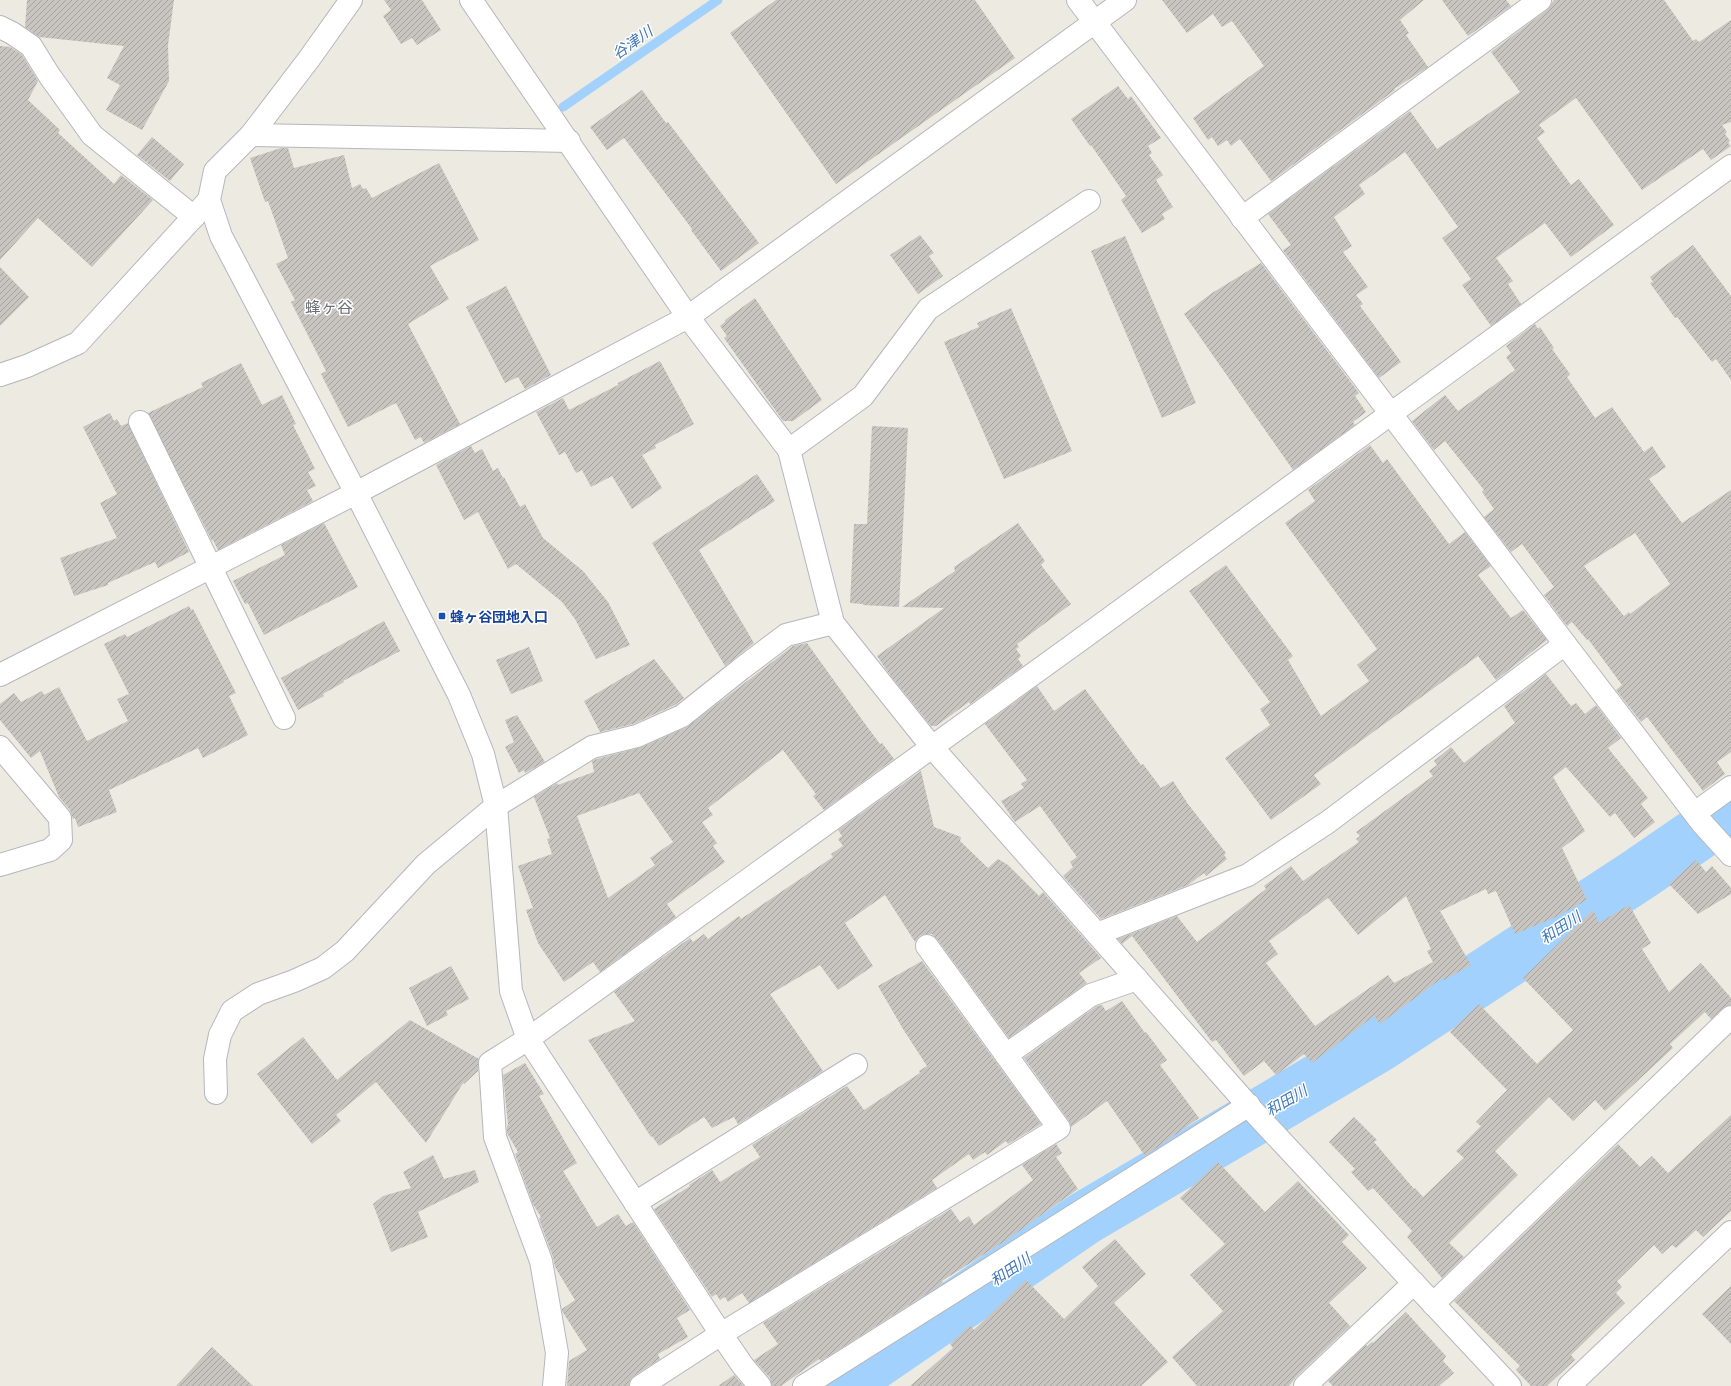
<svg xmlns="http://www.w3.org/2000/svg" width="1731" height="1386" font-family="'Golos Text','Noto Sans JP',sans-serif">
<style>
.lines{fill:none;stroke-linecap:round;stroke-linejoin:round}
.stream{stroke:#a1d1fc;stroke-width:9}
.river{stroke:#a1d1fc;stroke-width:54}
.building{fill:url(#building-hatch);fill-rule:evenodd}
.minor-casing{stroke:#b4b7bc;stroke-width:24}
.minor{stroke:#fff;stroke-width:22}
.transit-dot{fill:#1a4fb4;stroke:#fff;stroke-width:1.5}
.labels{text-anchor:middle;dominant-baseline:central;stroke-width:3;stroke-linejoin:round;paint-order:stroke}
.transit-label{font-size:14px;font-weight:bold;fill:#164399;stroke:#fff;text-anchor:start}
.water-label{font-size:15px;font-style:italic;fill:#4276b6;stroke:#fff}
.quarter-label{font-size:16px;fill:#6b6f74;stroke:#fff}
</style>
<defs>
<pattern id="building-hatch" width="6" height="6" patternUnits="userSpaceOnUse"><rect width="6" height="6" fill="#c8c4bf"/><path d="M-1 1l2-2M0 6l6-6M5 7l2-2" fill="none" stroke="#a5a29f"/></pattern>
</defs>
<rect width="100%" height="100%" fill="#eceae1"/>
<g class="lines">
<polyline class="stream" points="563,107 718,0"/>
<polyline class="river" points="840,1386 1085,1218 1379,1045 1641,873 1731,811"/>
</g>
<g class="building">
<polygon points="27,0 174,0 168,45 169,81 142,130 106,110 120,85 107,78 124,46 39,37 25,27"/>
<polygon points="384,0 422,0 441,30 417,45 412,38 401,44 383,16 391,10"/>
<polygon points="776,0 975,0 1015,58 836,184 730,33"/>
<polygon points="1162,0 1424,0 1400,20 1409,33 1406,35 1428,67 1394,89 1395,90 1271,181 1240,139 1231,146 1227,140 1218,146 1212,137 1208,140 1193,118 1264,66 1232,21 1222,27 1213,14 1187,33"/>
<polygon points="1442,0 1506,0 1511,6 1468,36"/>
<polygon points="1554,0 1664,0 1693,41 1696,39 1699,42 1731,20 1731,122 1722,125 1727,132 1725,134 1730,141 1728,143 1731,146 1711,160 1703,149 1642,190 1576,98 1539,125 1545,132 1537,138 1571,185 1579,179 1614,225 1571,257 1545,223 1496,258 1513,281 1508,284 1521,304 1491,326 1462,285 1471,279 1442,238 1458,227 1405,152 1359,185 1365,194 1334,217 1352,246 1343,252 1368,287 1356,295 1363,304 1360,306 1401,362 1379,378 1283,250 1291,245 1268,214 1410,111 1437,149 1520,92 1491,52 1547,10"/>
<polygon points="0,46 10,47 22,55 38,81 28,100 60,130 58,133 114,184 121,175 153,200 92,267 38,218 0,260"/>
<polygon points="1118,86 1128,99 1131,96 1161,138 1148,146 1152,153 1149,155 1163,175 1156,180 1173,207 1162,214 1165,219 1142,233 1121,200 1126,196 1091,145 1090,146 1071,119"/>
<polygon points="642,90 666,123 668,122 759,243 721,271 691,230 692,229 624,138 607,150 590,127"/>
<polygon points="152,137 184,164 170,181 137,155"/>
<polygon points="281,148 288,148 294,168 344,155 352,188 360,184 363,189 366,188 372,198 439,163 479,240 430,266 449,299 408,324 460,424 424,443 421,437 415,440 396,403 348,427 321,374 326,371 291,302 295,300 276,264 288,258 268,201 265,202 250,158"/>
<polygon points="920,235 934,253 929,256 943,276 918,294 890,255"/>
<polygon points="1125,236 1196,403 1162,418 1091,251"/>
<polygon points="1693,245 1731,296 1731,380 1716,359 1712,362 1677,317 1675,318 1650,283 1653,282 1650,277"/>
<polygon points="1261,263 1359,393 1355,396 1366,412 1353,422 1355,425 1293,470 1184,314 1212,293"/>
<polygon points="0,267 29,297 0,326"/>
<polygon points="506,286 551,375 525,389 518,377 505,383 466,307"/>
<polygon points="755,298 822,400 793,421 783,421 724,338 727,336 720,326 725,322 725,320"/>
<polygon points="1011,308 1072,451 1004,479 944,342 979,327 977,323"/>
<path d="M1535,324L1538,329L1540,327L1554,348L1552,349L1570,374L1567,377L1595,418L1612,407L1644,452L1652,446L1666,467L1649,479L1682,523L1731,490V752L1717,762L1725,774L1703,791L1647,717L1641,722L1616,690L1622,685L1588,639L1587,640L1572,622L1567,626L1544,595L1554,587L1522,544L1511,552L1484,517L1494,509L1482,492L1484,490L1445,441L1434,450L1412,421L1445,395L1458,411L1515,370L1506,357L1511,353L1506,346ZM1635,533L1670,584L1630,614L1629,612L1624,616L1584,566Z"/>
<polygon points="660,361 694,424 655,445 656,448 642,455 662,488 632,509 612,476 591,487 582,470 576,473 565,452 559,455 536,412 563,398 569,410 618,385 618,383"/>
<polygon points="241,363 262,405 282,395 296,424 293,425 315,469 308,472 316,486 307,490 313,501 218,550 213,540 212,541 148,413 203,387 201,383"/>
<polygon points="110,413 114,421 117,419 121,426 128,423 189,552 158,568 155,562 108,583 108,585 74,596 60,558 117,538 100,503 117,494 83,427"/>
<polygon points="872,426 908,428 899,607 863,605 863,604 850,603 854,524 867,524"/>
<polygon points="1370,445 1383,463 1387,459 1449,544 1465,532 1491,566 1478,575 1511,618 1523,610 1547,640 1496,680 1478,656 1314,775 1321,784 1271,820 1225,758 1270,725 1260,709 1270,702 1189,591 1226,565 1293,656 1288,660 1321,716 1369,681 1357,665 1377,649 1285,523 1315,501 1308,490"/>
<polygon points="471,446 475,453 482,449 493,471 498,468 503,478 504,477 520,507 525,504 543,538 583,571 608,602 630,645 596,659 575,619 562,602 516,564 508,569 478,512 464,520 436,465"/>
<polygon points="757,474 775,501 699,550 754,643 725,666 652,543"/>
<polygon points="324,523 358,587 264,635 248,603 245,604 233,581 285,555 281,545"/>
<polygon points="1018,523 1045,561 1041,565 1071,604 1017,644 1019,647 1016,649 1021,656 1018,659 1023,666 970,704 969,702 936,726 931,726 890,675 877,656 944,608 902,607 955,571 954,567"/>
<polygon points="189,606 191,610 193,609 236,693 229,696 248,735 203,758 198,748 109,790 117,812 78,827 75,818 73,819 70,810 59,797 40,751 31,758 0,720 0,704 14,693 21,702 42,691 44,695 59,687 87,741 128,721 117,699 129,694 104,644 125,634 127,637"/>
<polygon points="384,621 400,651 343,681 344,682 323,694 324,696 298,710 281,678"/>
<path d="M807,643L863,721L880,744L882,743L894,759L824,810L813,796L816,794L783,750L708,808L713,815L702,822L717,843L713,846L725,862L667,904L676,917L600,972L593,962L564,982L538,943L526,910L533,908L518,866L552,854L547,839L550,838L534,797L557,783L558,785L594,772L592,761L597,759L642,747L687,727L793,646ZM639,793L673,842L650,858L655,865L608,898L577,816Z"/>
<polygon points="529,647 543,681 511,694 496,660"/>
<polygon points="654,659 684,698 675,705 633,724 600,732 584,701"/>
<path d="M1546,674L1571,706L1576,703L1585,714L1596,705L1621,738L1608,748L1648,798L1641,804L1655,822L1634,838L1615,813L1610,817L1566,767L1553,777L1585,831L1562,848L1587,900L1556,917L1515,934L1496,891L1488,894L1486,889L1440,911L1471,965L1444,980L1442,978L1380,1024L1374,1016L1312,1063L1304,1054L1276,1075L1264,1061L1244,1076L1216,1040L1212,1042L1132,936L1122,944L1118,939L1177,916L1197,942L1266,889L1264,886L1291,866L1303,881L1359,842L1356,839L1360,836L1356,832L1433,776L1429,771L1437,765L1434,761L1451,747L1464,763L1515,723L1504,706ZM1406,896L1431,949L1427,951L1433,962L1394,983L1388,975L1315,1026L1266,963L1278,954L1269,941L1328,898L1358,935Z"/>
<polygon points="1037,686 1054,711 1085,689 1141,765 1143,764 1161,788 1173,781 1188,804 1226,853 1224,855 1227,859 1206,876 1204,873 1188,885 1101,919 1063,876 1073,867 1070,862 1077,857 1040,806 1015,822 1001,801 1024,788 1021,784 1027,780 985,724"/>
<polygon points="517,715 545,762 525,773 524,770 519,773 505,747 514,742 505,720"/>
<polygon points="921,771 934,827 961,837 960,841 988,868 998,859 1008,865 1039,896 1043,892 1101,958 1079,973 1087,983 1009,1038 937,939 932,934 925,934 919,936 915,942 885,895 845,923 873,966 838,990 820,965 770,994 823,1071 738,1124 734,1117 712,1128 704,1117 659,1146 652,1136 651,1137 588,1040 635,1021 614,992 690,938 693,942 704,934 708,939 739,916 741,919 833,857 831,854 843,846 838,839 842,836 838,830"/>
<polygon points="1696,860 1706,872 1712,866 1731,888 1731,894 1698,914 1669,884"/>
<polygon points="1629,905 1651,943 1642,949 1669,992 1701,963 1731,998 1731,1005 1723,1008 1711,1019 1705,1012 1670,1044 1673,1048 1605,1111 1595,1100 1573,1121 1549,1097 1495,1151 1518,1175 1449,1243 1464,1257 1442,1278 1407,1237 1412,1231 1373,1188 1368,1191 1351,1172 1355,1169 1329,1142 1354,1117 1377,1140 1374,1142 1414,1189 1415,1188 1423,1197 1464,1158 1456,1151 1481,1126 1476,1122 1507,1090 1450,1032 1479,1004 1537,1064 1573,1030 1523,978 1593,910 1599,923"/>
<polygon points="922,961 1041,1124 1008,1144 1006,1141 987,1155 985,1152 973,1160 969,1154 932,1180 937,1188 749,1303 742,1293 728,1302 725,1297 720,1300 716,1294 712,1297 654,1209 690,1186 689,1185 712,1170 720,1182 760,1157 752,1145 847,1086 864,1110 920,1073 919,1071 927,1066 903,1029 878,986"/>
<polygon points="451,966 469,999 446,1011 448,1015 427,1026 409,988"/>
<polygon points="1122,1001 1145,1033 1146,1032 1167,1060 1160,1065 1199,1118 1145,1156 1107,1101 1071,1127 1069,1121 1024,1058 1097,1006 1102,1005 1106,1011"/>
<polygon points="410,1020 479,1059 478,1071 464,1084 463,1083 426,1143 376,1082 336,1115 341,1121 312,1144 257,1074 303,1037 337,1080"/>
<polygon points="525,1063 544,1094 539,1096 577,1163 563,1171 597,1227 618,1214 626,1226 633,1222 690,1310 677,1318 688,1337 658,1354 660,1359 634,1376 630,1380 629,1386 567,1386 569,1361 587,1350 562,1311 562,1309 575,1300 555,1267 553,1257 539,1219 541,1217 533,1204 515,1154 518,1152 507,1133 507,1126 508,1125 503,1075"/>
<polygon points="1731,1115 1731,1211 1703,1237 1696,1230 1676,1248 1672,1245 1662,1254 1654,1245 1617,1281 1622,1287 1616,1293 1625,1303 1571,1355 1575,1360 1547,1386 1531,1386 1516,1370 1520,1366 1454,1301 1618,1144 1640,1167 1652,1156 1668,1173"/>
<polygon points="1056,1144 1062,1153 1056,1157 1078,1189 1005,1241 942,1281 943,1282 939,1286 821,1361 819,1359 781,1386 772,1386 770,1378 754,1360 778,1344 763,1323 951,1209 960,1222 969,1216 974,1225 1033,1180 1022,1165"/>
<polygon points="433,1155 444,1179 475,1170 479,1182 418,1212 428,1237 391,1252 373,1204 383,1196 411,1188 403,1172"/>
<polygon points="1218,1162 1265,1212 1298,1181 1349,1235 1342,1242 1367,1268 1329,1303 1350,1326 1296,1377 1289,1386 1197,1386 1172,1357 1223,1311 1190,1275 1225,1244 1180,1198"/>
<polygon points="1115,1239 1146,1274 1114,1303 1168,1362 1141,1386 910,1386 953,1348 950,1344 970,1325 974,1330 1026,1280 1064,1319 1098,1286 1082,1267"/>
<polygon points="1731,1286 1731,1344 1702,1314"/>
<polygon points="1406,1312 1446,1356 1443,1361 1454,1373 1439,1386 1333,1386 1328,1381 1366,1345 1367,1346 1372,1342 1373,1343"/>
<polygon points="212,1347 253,1386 176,1386"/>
<polygon points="734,1375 744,1386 718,1386"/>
</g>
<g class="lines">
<defs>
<g id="minor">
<polyline points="351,0 309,59 251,135 215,171 209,200 221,236 356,493 459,695 483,754 496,806 511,991 528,1039 721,1334 743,1366 760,1386"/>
<polyline points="471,0 688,317 789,450 833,623 932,747 1254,1112 1510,1386"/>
<polyline points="1078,0 1565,644 1702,823 1731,855"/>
<polyline points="0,27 12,33 31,46 49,75 92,135 194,217"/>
<polyline points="251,135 569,141"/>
<polyline points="1242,218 1540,0"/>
<polyline points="0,375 27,366 78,343 209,200"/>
<polyline points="140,422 284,718"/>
<polyline points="789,450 863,396 928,309 1089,201"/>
<polyline points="0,675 356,493 688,317 1125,0"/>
<polyline points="0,747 60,818 61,840 50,850 0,865"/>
<polyline points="1695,813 1731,787"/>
<polyline points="1097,934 1248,875 1328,822 1565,644"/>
<polyline points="1006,1055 1091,995 1137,979"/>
<polyline points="216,1093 215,1059 220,1035 232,1011 258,994 294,981 323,968 345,951 426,864 496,806 592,747 637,736 682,716 741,669 786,635 833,623"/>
<polyline points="635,1203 856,1065"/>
<polyline points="1433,1304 1731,1017"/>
<path d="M554,1386L557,1353L541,1261L495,1137L490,1063L528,1039C930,749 1331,459 1731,166"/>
<polyline points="641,1386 721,1334 1059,1128 927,946"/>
<polyline points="804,1386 1249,1105"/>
<polyline points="1305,1386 1414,1283"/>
<polyline points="1569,1386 1731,1232"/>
</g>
</defs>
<use href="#minor" class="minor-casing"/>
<use href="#minor" class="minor"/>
</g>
<rect class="transit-dot" x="438" y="612" width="8" height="8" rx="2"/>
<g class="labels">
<g class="transit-label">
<text x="450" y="616">蜂ヶ谷団地入口</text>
</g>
<g class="water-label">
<text transform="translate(632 42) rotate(-35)">谷津川</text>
<text transform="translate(1560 927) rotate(-33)">和田川</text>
<text transform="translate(1286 1100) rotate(-30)">和田川</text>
<text transform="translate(1010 1269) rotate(-34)">和田川</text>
</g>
<g class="quarter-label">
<text x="329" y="307">蜂ヶ谷</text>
</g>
</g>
</svg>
